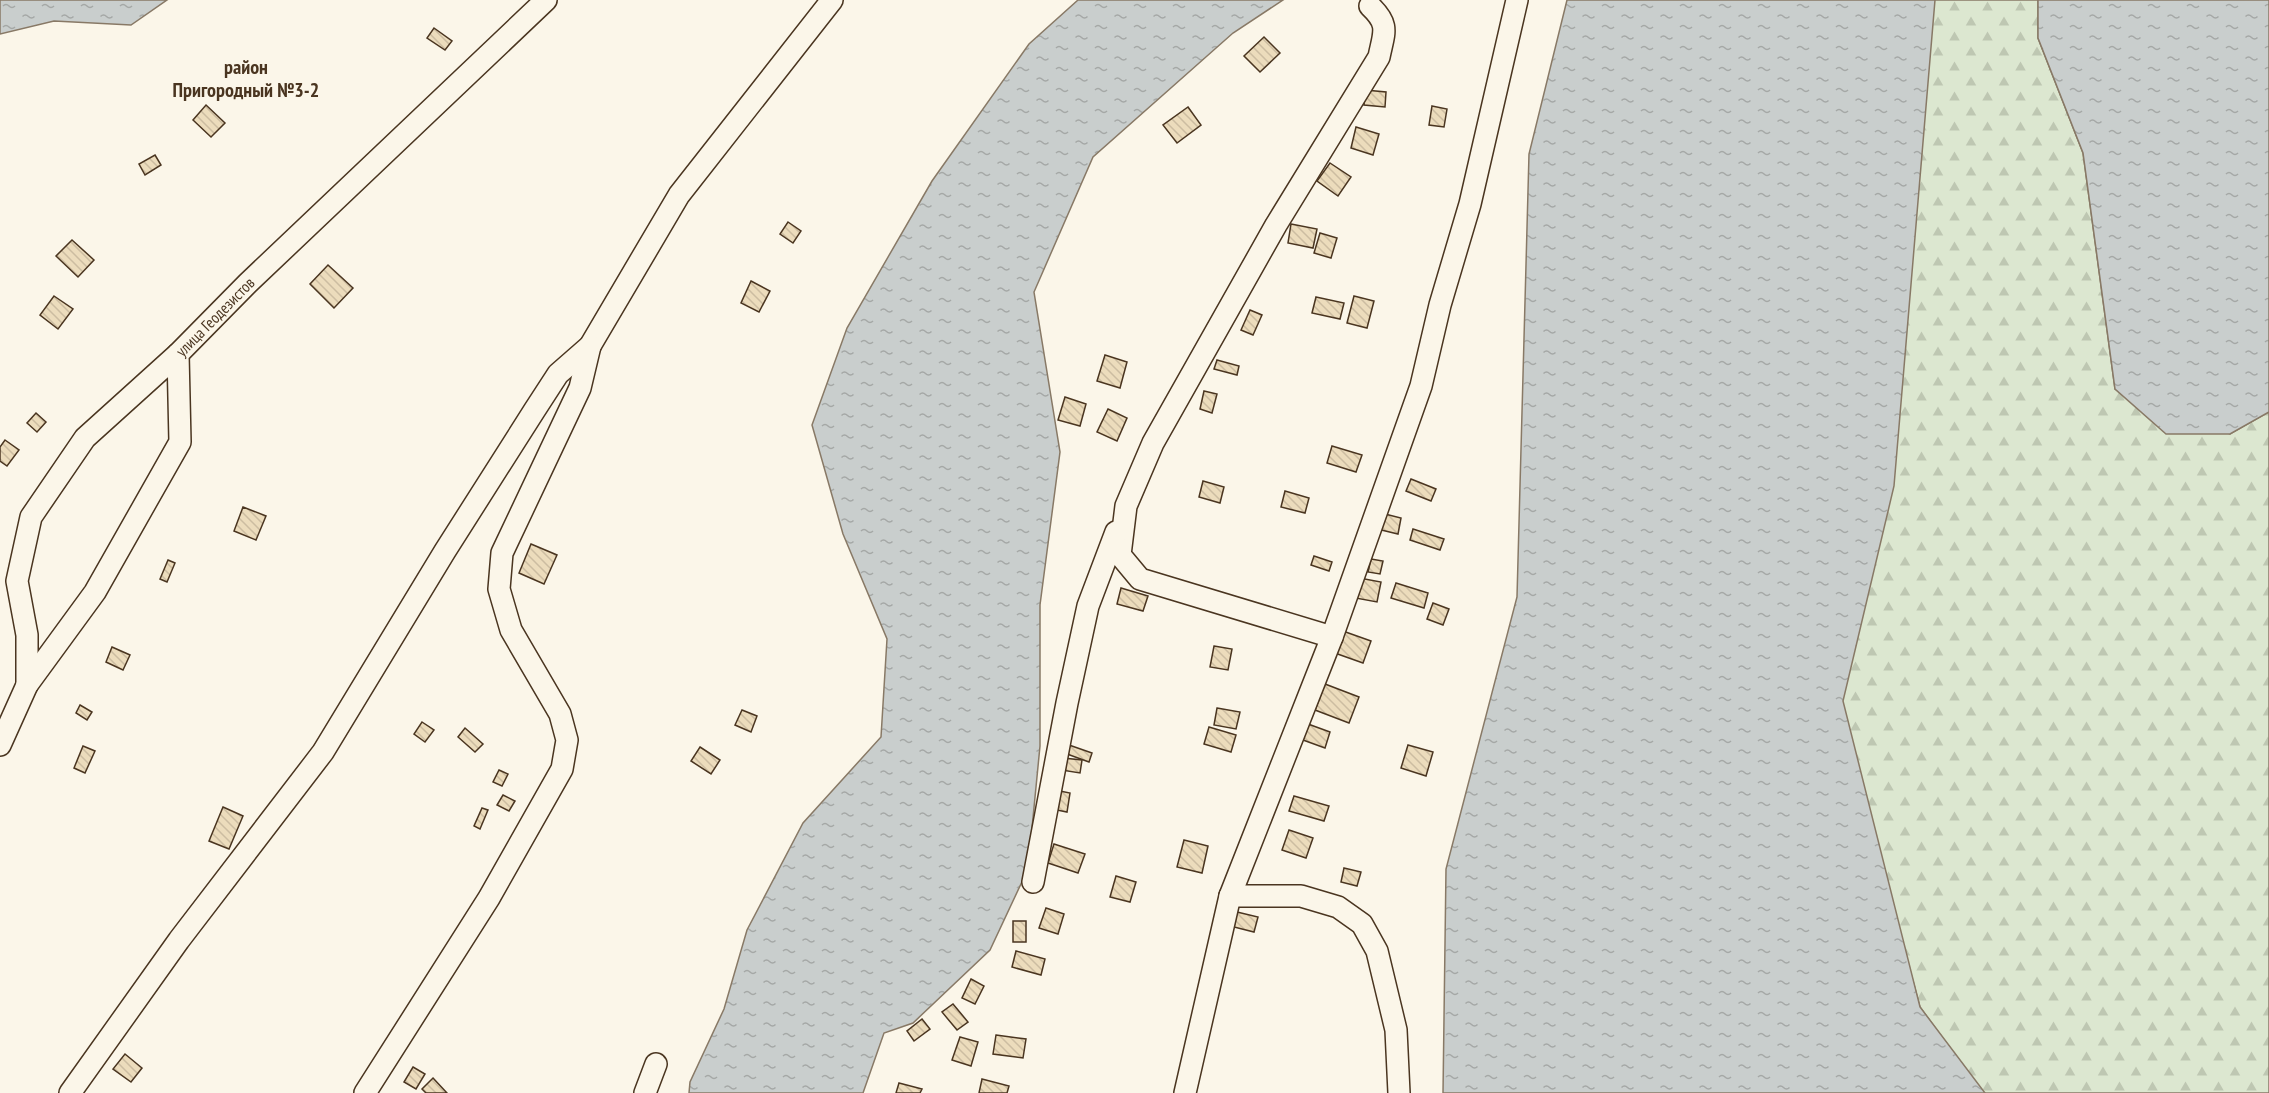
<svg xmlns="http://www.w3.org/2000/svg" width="2269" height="1093" font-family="'PT Sans Narrow',sans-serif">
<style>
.forest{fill:url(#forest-firs);stroke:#887966;stroke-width:1.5}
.water{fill:url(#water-ripples);stroke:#887966;stroke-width:1.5}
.building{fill:url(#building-back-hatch);stroke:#4a3520;stroke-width:1.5}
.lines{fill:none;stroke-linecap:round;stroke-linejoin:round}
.minor-casing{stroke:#4a3520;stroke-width:24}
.minor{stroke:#fbf6e9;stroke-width:21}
.labels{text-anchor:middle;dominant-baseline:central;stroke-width:4.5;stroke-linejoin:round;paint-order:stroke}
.street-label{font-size:16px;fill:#4a3520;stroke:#fbf6e9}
.quarter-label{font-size:20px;font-weight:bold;fill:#4a3520;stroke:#fbf6e9}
</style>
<defs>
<pattern id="forest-firs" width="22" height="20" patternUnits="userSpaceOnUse" patternTransform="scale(1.5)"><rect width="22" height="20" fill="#dce7d0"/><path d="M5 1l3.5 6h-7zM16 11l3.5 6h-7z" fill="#bec7b2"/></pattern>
<pattern id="water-ripples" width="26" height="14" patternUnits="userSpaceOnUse" patternTransform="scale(1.5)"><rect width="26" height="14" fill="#c9cecd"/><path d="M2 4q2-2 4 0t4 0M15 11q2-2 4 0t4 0" fill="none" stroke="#a5a8a6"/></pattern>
<pattern id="building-back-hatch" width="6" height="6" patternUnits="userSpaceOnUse" patternTransform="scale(1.5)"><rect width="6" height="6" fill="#ecdcbc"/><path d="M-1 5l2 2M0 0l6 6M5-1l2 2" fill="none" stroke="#ccbda1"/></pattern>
</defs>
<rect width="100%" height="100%" fill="#fbf6e9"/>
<polygon class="forest" points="1934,0 2038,0 2038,38 2083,153 2115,389 2230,434 2269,412 2269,1093 1983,1093 1920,1007 1808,593"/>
<g class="water">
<polygon points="0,0 167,0 131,25 54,21 0,34"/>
<polygon points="1078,0 1283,0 1233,33 1093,157 1034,292 1060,452 1040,605 1040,746 1028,869 990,950 913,1023 884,1033 863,1093 689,1093 690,1082 724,1009 747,930 803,823 881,737 887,639 843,534 812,425 847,328 932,181 1029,44"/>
<polygon points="1567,0 1935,0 1894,486 1843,701 1920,1007 1985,1093 1443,1093 1446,869 1517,597 1529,154"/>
<polygon points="2038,0 2269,0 2269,412 2230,434 2166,434 2115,389 2083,153 2038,38"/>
</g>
<g class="building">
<polygon points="434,28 452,41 445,50 427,38"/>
<polygon points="1264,37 1280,53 1260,72 1244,56"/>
<polygon points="1365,90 1386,92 1385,107 1364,105"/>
<polygon points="206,105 225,123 211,137 193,120"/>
<polygon points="1432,106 1447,109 1444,127 1429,125"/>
<polygon points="1188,107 1201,125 1177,143 1163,125"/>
<polygon points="1356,127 1379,134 1373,155 1351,148"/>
<polygon points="155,155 161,165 145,175 139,164"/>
<polygon points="1330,163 1351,177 1338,196 1317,181"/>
<polygon points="788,222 801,231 793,243 780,234"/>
<polygon points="1291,224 1317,229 1313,248 1288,243"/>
<polygon points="1320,233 1337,238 1331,258 1314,253"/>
<polygon points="72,240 94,260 78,277 56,256"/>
<polygon points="328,265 353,288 334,308 310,284"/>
<polygon points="751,281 770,291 759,312 741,303"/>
<polygon points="54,296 73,309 58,329 40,315"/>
<polygon points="1354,296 1374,301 1367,328 1347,323"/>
<polygon points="1316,297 1344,303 1340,319 1312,313"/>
<polygon points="1250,310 1262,315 1253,335 1241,330"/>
<polygon points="1105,355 1127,362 1120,388 1097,381"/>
<polygon points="1217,360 1239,366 1237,375 1214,369"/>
<polygon points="1204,391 1217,394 1212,413 1200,409"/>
<polygon points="1065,397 1086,404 1080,426 1058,420"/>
<polygon points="1108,409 1127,418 1117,441 1097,432"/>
<polygon points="36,413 46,422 37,432 27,423"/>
<polygon points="5,440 19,450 7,466 0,461 0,447"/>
<polygon points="1332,446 1362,455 1356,472 1327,463"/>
<polygon points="1411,479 1436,489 1431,501 1406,491"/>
<polygon points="1203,481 1224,487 1220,503 1199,497"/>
<polygon points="1285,491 1309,498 1305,513 1281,507"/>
<polygon points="243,507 266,516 256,540 234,531"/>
<polygon points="1381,513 1401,518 1398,534 1377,529"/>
<polygon points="1413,529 1444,539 1440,550 1410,540"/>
<polygon points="531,544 557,555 544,584 519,573"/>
<polygon points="1314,556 1332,562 1329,571 1311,565"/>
<polygon points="1371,559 1383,561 1380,574 1368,572"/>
<polygon points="168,560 175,563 167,582 160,579"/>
<polygon points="1354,577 1381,582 1377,602 1350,597"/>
<polygon points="1396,583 1428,593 1424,608 1391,598"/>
<polygon points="1121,588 1148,596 1143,611 1117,604"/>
<polygon points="1433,603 1449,609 1443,625 1427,619"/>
<polygon points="1340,630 1371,641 1363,663 1332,652"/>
<polygon points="1214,646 1232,649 1228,670 1210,667"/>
<polygon points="112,647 130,655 123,670 106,662"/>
<polygon points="1325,684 1359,697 1349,723 1315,710"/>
<polygon points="80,705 92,712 87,720 76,713"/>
<polygon points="1217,708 1240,712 1236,729 1214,725"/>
<polygon points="742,710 757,716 751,732 735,725"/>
<polygon points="422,722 434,730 425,742 414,734"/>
<polygon points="1308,724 1330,732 1325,748 1303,740"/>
<polygon points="1209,727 1236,735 1231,752 1204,744"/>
<polygon points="465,728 483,744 475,752 458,737"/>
<polygon points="1069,745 1092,753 1089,762 1067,754"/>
<polygon points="1408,745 1433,752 1426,776 1401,768"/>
<polygon points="83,746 95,751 85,773 74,768"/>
<polygon points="700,747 720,760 711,774 691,761"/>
<polygon points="1063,758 1082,760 1080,773 1061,770"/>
<polygon points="499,770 508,774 502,786 493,782"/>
<polygon points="1055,790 1070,793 1067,812 1052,809"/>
<polygon points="503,795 515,801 509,811 497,805"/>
<polygon points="1294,796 1329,806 1324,821 1289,811"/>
<polygon points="223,807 243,816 229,849 209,841"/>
<polygon points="482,808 488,810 480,829 474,826"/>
<polygon points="1289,830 1313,838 1306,858 1282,850"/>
<polygon points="1184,840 1208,846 1202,873 1177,867"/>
<polygon points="1054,844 1085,854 1078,873 1048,863"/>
<polygon points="1344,868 1361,872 1357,886 1341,882"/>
<polygon points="1116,876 1136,882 1130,902 1110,897"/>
<polygon points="1046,908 1064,914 1058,934 1039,928"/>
<polygon points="1237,912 1258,917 1254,932 1234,927"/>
<rect x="1013" y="921" width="13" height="21"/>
<polygon points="1016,951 1045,959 1041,975 1012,967"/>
<polygon points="971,979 984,986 975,1004 962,998"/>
<polygon points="953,1004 968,1022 957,1030 942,1012"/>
<polygon points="922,1019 930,1029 914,1041 907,1031"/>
<polygon points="996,1035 1026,1039 1023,1058 993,1054"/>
<polygon points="960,1037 978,1042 971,1066 952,1060"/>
<polygon points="125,1054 142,1068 131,1082 113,1069"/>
<polygon points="413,1067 425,1074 416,1089 404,1082"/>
<polygon points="433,1078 447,1093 426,1093 422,1089"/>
<polygon points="982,1079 1009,1086 1007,1093 979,1093"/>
<polygon points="899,1083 922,1089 920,1093 896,1093"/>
</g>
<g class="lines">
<defs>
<g id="minor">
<path d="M1332,637L1140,579L1120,555L1126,506L1153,443L1276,225L1379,57C1384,32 1390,25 1370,6"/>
<polyline points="27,685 27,635 17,581 31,517 85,438 178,354"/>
<path id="s1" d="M0,745L27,685L95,592L180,442L178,354L248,283L546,0"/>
<polyline points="1033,882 1067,703 1088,606 1116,532"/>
<polyline points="1230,896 1301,896 1338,907 1362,924 1377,951 1396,1030 1399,1093"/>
<polyline points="70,1093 179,940 323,752 445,551 534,411 558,374 590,346 679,195 832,0"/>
<polyline points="365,1093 489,898 562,769 567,740 560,714 511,630 499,589 502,553 580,388 590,346"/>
<polyline points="645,1093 656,1064"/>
<polyline points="1185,1093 1230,896 1332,637 1421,386 1440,305 1470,204 1517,0"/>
</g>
</defs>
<use href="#minor" class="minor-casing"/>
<use href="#minor" class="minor"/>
</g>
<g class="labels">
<g class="street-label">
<text stroke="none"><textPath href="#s1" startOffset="494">улица Геодезистов</textPath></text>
</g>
<g class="quarter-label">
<text x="246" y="67">район<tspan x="246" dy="23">Пригородный №3-2</tspan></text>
</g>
</g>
</svg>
